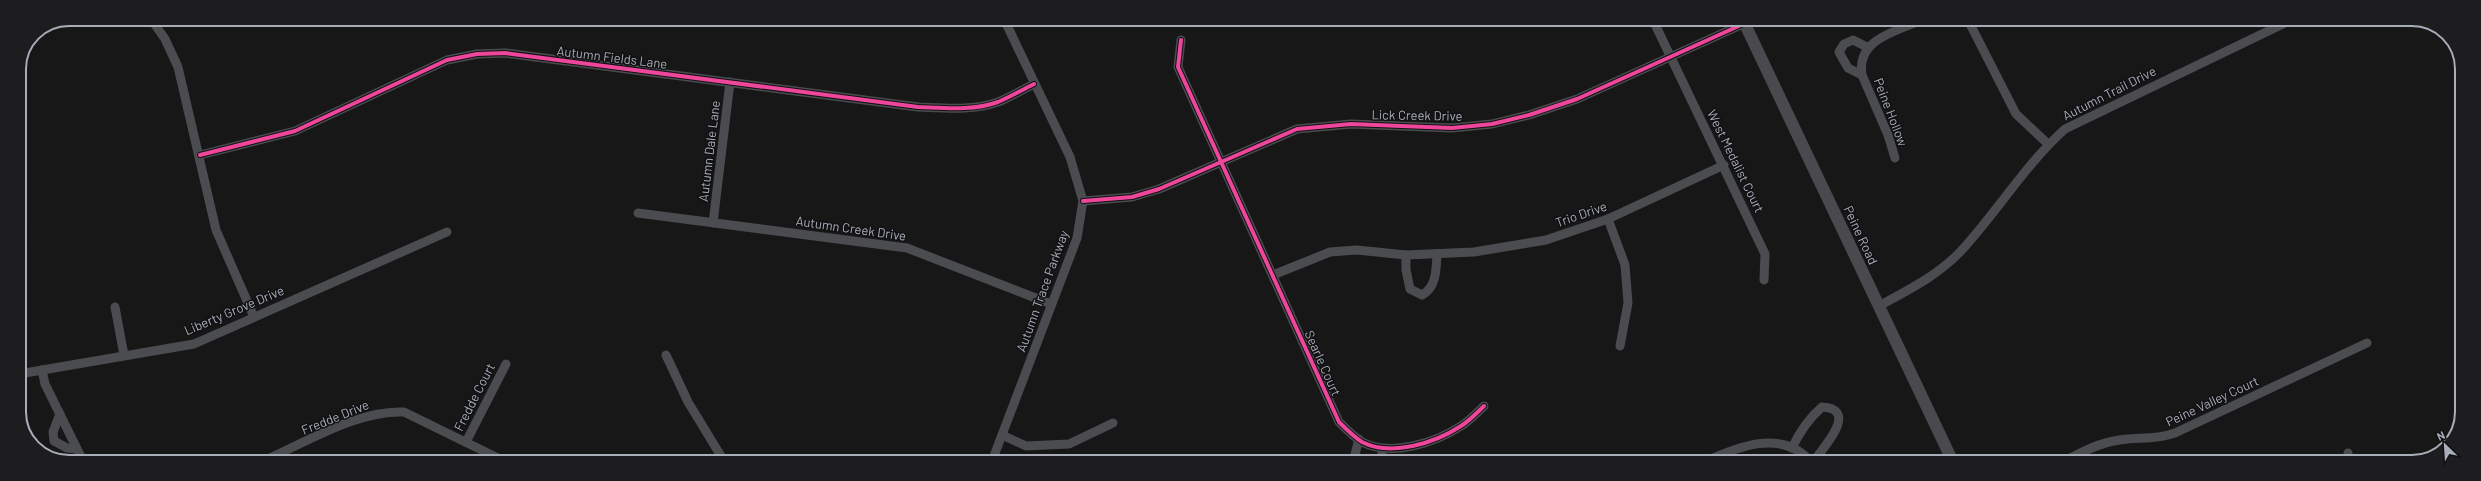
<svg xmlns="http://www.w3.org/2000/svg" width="2481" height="481" font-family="Barlow,sans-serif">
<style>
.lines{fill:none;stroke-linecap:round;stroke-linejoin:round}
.street{stroke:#4b4c50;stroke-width:9}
.secondary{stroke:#4a4a4e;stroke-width:12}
.cycleway-casing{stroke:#111113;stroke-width:6}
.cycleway{stroke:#ed469a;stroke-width:4}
.labels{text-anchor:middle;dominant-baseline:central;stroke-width:3;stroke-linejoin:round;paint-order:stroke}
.street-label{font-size:13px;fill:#a8adb8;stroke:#111113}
.rim{fill:none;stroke:#a8adb8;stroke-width:2}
</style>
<rect width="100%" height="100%" fill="#171717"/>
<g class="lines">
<g class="street">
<polyline points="151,19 165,39 178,67 216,230 254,317"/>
<polyline points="1653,20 1765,254 1764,280"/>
<polyline points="1968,20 2016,114 2048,144"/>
<path d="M1181,40L1178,67L1339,422C1346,429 1354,437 1362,442C1391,457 1435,443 1461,426C1469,421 1477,413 1484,406"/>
<polyline points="1862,75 1848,68 1839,52 1844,44 1853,40 1867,47"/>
<path d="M200,155L295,131L447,60L477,54L505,53L918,107C945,108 973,111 998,102C1010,97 1022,90 1034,84"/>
<path d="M1895,158L1888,135L1862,75C1856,39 1897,31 1922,20"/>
<polyline points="1083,201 1132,197 1159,189 1297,129 1351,124 1452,128 1492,124 1529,115 1577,99 1752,20"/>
<polyline points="638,213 907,248 1051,304"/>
<polyline points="1608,219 1625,265 1628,303 1620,346"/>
<polyline points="713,223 730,82"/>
<path d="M1406,255V270L1410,289L1422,295C1437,287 1436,269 1437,254"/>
<polyline points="1273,275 1330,252 1357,250 1406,255 1474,252 1546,240 1608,219 1724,165"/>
<path d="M1879,306C1908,290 1937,276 1960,252C1997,212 2025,165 2065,129L2291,20"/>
<polyline points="115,307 124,355"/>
<polyline points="666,355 688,402 724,461"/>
<polyline points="42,370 45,384 83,461"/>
<polyline points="19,374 194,344 447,232"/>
<polyline points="60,414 53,432 54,441 67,448 77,449"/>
<polyline points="1002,435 1026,446 1069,444 1113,423"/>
<polyline points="466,442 506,364"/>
<path d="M1792,448C1800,431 1808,419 1822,407C1860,409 1823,448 1813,462"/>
<path d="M263,461C307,442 357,410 404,412L504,461"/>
<polyline points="992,461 1077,238 1083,201 1070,157 1004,19"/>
<polyline points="1353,462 1359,439"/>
<polyline points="1380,462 1383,449"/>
<path d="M1704,462C1737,447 1782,428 1811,462"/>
<path d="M2062,462C2079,454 2096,444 2114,441C2135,436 2153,441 2175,433L2367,343"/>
<polyline points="2348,462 2348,453"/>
</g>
<polyline class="secondary" points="1743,20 1953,462"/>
<defs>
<g id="cycleway">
<path d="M1181,40L1178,67L1339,422C1346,429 1354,437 1362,442C1391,457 1435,443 1461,426C1469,421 1477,413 1484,406"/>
<path d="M200,155L295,131L447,60L477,54L505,53L918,107C945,108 973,111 998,102C1010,97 1022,90 1034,84"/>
<polyline points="1083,201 1132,197 1159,189 1297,129 1351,124 1452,128 1492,124 1529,115 1577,99 1752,20"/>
</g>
</defs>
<use href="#cycleway" class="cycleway-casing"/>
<use href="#cycleway" class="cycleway"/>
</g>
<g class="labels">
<g class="street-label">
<text transform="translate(612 57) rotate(7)">Autumn Fields Lane</text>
<text transform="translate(2109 93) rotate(-27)">Autumn Trail Drive</text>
<text transform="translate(1891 112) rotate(69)">Peine Hollow</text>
<text transform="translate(1417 115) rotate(1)">Lick Creek Drive</text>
<text transform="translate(709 151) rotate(-83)">Autumn Dale Lane</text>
<text transform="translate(1736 161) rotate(64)">West Medalist Court</text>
<text transform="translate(1581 214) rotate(-19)">Trio Drive</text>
<text transform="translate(851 228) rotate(8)">Autumn Creek Drive</text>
<text transform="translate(1861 235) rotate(65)">Peine Road</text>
<text transform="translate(1042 291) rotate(-70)">Autumn Trace Parkway</text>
<text transform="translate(234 310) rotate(-23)">Liberty Grove Drive</text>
<text transform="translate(1323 363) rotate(66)">Searle Court</text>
<text transform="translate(474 397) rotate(-63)">Fredde Court</text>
<text transform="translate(2212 401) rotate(-25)">Peine Valley Court</text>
<text transform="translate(335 417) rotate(-22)">Fredde Drive</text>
</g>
</g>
<path d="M0 0H2481V481H0ZM69 26H2412A43 43 0 0 1 2455 69V412A43 43 0 0 1 2412 455H69A43 43 0 0 1 26 412V69A43 43 0 0 1 69 26Z" fill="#1d1d20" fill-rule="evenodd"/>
<path class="rim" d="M69 26H2412A43 43 0 0 1 2455 69V412A43 43 0 0 1 2412 455H69A43 43 0 0 1 26 412V69A43 43 0 0 1 69 26Z"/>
<g transform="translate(2445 445) rotate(335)" stroke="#111113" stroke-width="3" paint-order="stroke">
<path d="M0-3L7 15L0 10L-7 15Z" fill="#a8adb8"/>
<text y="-6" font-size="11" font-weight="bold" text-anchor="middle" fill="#a8adb8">N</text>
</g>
</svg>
